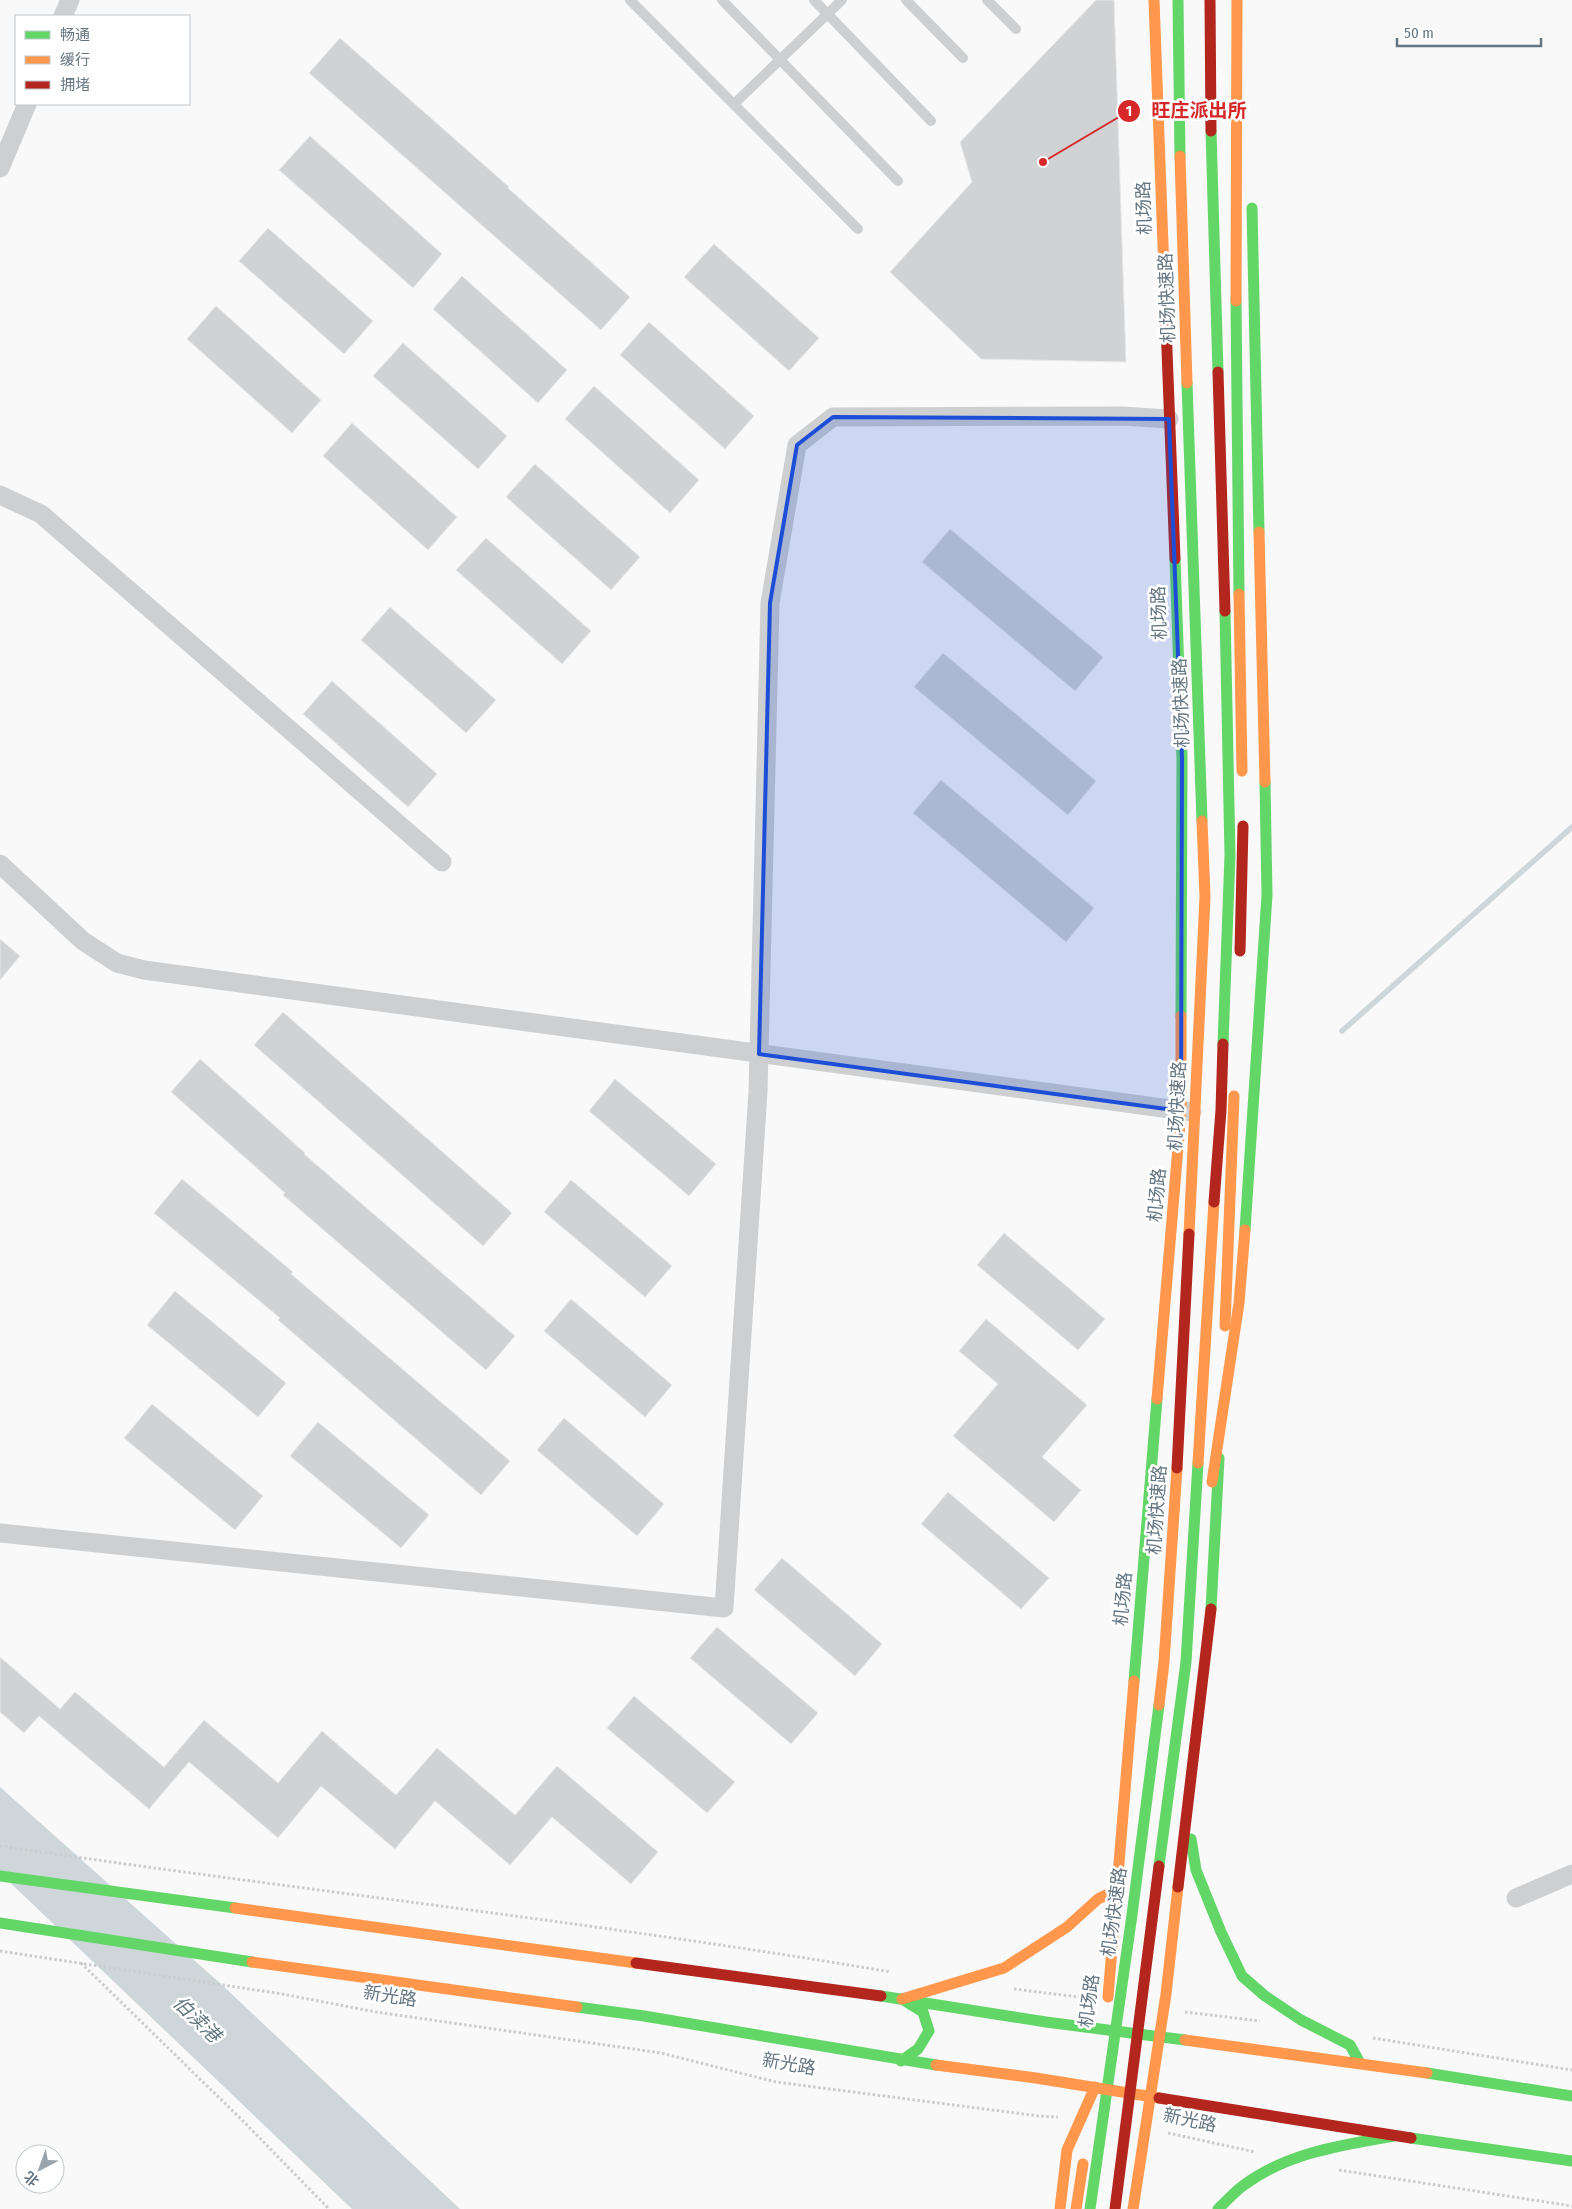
<svg xmlns="http://www.w3.org/2000/svg" width="1572" height="2209" font-family="'Fira Sans Condensed','Noto Sans SC',sans-serif">
<style>
.water{fill:#ced6d9}
.lines{fill:none;stroke-linecap:round;stroke-linejoin:round}
.stream{stroke:#ced6d9;stroke-width:5.5}
.building{fill:#d0d2d3;stroke:#e8e8e8}
.path{stroke:#cbcccd;stroke-width:3;stroke-dasharray:2.5 2.5;stroke-linecap:butt}
.lane{stroke:#cecfd0;stroke-width:10}
.street{stroke:#cecfd0;stroke-width:19}
.fast{stroke:#63d668;stroke-width:11}
.slow{stroke:#ff974d;stroke-width:11}
.jam{stroke:#b3261e;stroke-width:11}
.marked{fill:#1d4ed8;fill-opacity:0.2;stroke:#1d4ed8;stroke-width:4;stroke-linejoin:round}
.labels{text-anchor:middle;dominant-baseline:central;stroke-width:5;stroke-linejoin:round;paint-order:stroke}
.street-label{font-size:18px;fill:#657683;stroke:#fff}
.water-label{font-size:19px;font-style:italic;fill:#60757c;stroke:#fff}
.leader{fill:none;stroke:#d62828;stroke-width:2}
.callout-dot{fill:#d62828;stroke:#fff;stroke-width:2}
.mark-label{font-size:15px;text-anchor:middle;font-weight:bold;fill:#fff}
.callout-label{font-size:19px;text-anchor:middle;font-weight:bold;fill:#d62828;stroke:#fff;stroke-width:5;stroke-linejoin:round;paint-order:stroke}
</style>
<rect width="100%" height="100%" fill="#f9f9f9"/>
<polygon class="water" points="0,1787 222,1985 460,2209 352,2209 0,1873"/>
<g class="lines">
<polyline class="stream" points="1342,1031 1572,827"/>
</g>
<g class="building">
<polygon points="1096,0 1114,0 1126,362 981,359 890,272 972,182 960,142"/>
<polygon points="340,38 509,187 508,188 630,297 601,330 309,73"/>
<polygon points="310,136 442,254 413,288 279,170"/>
<polygon points="268,228 373,321 344,354 239,261"/>
<polygon points="714,244 819,338 789,371 684,277"/>
<polygon points="462,276 567,370 538,403 433,309"/>
<polygon points="216,306 321,400 292,433 187,339"/>
<polygon points="649,322 754,416 725,449 620,355"/>
<polygon points="403,343 507,436 478,469 373,376"/>
<polygon points="594,386 699,480 670,513 565,419"/>
<polygon points="352,423 457,517 428,550 323,456"/>
<polygon points="535,464 640,557 611,590 506,497"/>
<polygon points="950,529 1103,657 1075,691 922,562"/>
<polygon points="486,538 591,631 562,664 456,570"/>
<polygon points="390,607 496,700 466,733 361,640"/>
<polygon points="943,653 1096,781 1068,815 914,687"/>
<polygon points="332,681 437,774 408,807 303,714"/>
<polygon points="941,780 1094,908 1066,942 913,813"/>
<polygon points="0,939 20,956 0,980"/>
<polygon points="283,1012 512,1213 483,1246 254,1045"/>
<polygon points="200,1059 305,1153 304,1154 515,1336 486,1370 283,1195 285,1193 171,1092"/>
<polygon points="615,1079 716,1164 689,1196 589,1111"/>
<polygon points="182,1179 293,1272 291,1274 510,1461 481,1495 278,1320 280,1318 154,1213"/>
<polygon points="571,1180 672,1266 645,1297 544,1212"/>
<polygon points="1004,1233 1105,1319 1078,1350 977,1265"/>
<polygon points="175,1291 286,1383 258,1417 147,1325"/>
<polygon points="571,1299 672,1385 645,1417 544,1331"/>
<polygon points="986,1319 1087,1405 1042,1457 1081,1490 1054,1522 953,1436 998,1384 959,1351"/>
<polygon points="152,1404 263,1496 235,1530 124,1438"/>
<polygon points="564,1418 664,1504 637,1536 537,1450"/>
<polygon points="318,1422 429,1515 401,1548 290,1456"/>
<polygon points="948,1492 1049,1578 1021,1609 921,1524"/>
<polygon points="782,1558 882,1644 855,1676 754,1590"/>
<polygon points="717,1627 818,1713 791,1744 690,1658"/>
<polygon points="0,1657 60,1709 75,1692 164,1767 204,1720 278,1783 322,1731 396,1795 437,1748 515,1815 557,1766 658,1852 631,1884 552,1817 510,1865 435,1801 395,1849 321,1786 278,1838 189,1762 149,1809 39,1716 24,1733 0,1712"/>
<polygon points="634,1696 735,1782 707,1813 607,1728"/>
</g>
<g class="lines">
<g class="path">
<path d="M0,1846C297,1890 595,1922 891,1972"/>
<polyline points="0,1951 282,1994 376,2012 661,2053 776,2082 1039,2116 1058,2117"/>
<polyline points="81,1963 243,2121 329,2209"/>
<polyline points="1014,1989 1087,1998"/>
<polyline points="1185,2012 1260,2021"/>
<polyline points="1373,2038 1572,2070"/>
<polyline points="1168,2133 1255,2152"/>
<polyline points="1339,2170 1572,2206"/>
</g>
<g class="lane">
<polyline points="630,0 858,229"/>
<polyline points="722,0 898,181"/>
<polyline points="814,0 931,121"/>
<polyline points="906,0 963,58"/>
<polyline points="987,0 1016,29"/>
<polyline points="734,104 842,0"/>
</g>
<g class="street">
<polyline points="63,16 70,0"/>
<polyline points="0,168 27,104"/>
<polyline points="0,495 41,514 442,862"/>
<polyline points="0,864 83,941 117,963 144,970 1192,1112"/>
<polyline points="0,1533 724,1608 758,1092 770,603 797,445 833,417 1123,416 1169,419"/>
<polyline points="1516,1898 1572,1874"/>
</g>
<g class="fast">
<polyline points="1178,0 1180,156"/>
<polyline points="1211,131 1218,372"/>
<polyline points="1252,208 1259,532"/>
<polyline points="1236,301 1239,594"/>
<polyline points="1187,383 1202,821"/>
<polyline points="1175,559 1182,758 1181,1016"/>
<polyline points="1223,1044 1230,855 1225,611"/>
<polyline points="1245,1230 1267,895 1265,782"/>
<polyline points="1211,1609 1219,1458"/>
<polyline points="1134,1681 1157,1399"/>
<polyline points="1191,1839 1196,1870 1221,1932 1242,1976 1265,1996 1301,2020 1350,2045 1360,2063"/>
<polyline points="1159,1866 1186,1662 1198,1463"/>
<polyline points="0,1876 235,1908"/>
<polyline points="0,1923 252,1962"/>
<polyline points="881,1996 1046,2022 1185,2040"/>
<polyline points="577,2007 644,2016 936,2065"/>
<polyline points="901,2061 918,2049 929,2031 923,2012 902,1999"/>
<polyline points="1427,2073 1572,2096"/>
<polyline points="1411,2138 1572,2161"/>
<polyline points="1090,2209 1132,1915 1159,1705"/>
<path d="M1218,2209C1227,2201 1234,2192 1244,2185C1287,2153 1342,2145 1394,2136"/>
</g>
<g class="slow">
<polyline points="1154,0 1164,272"/>
<polyline points="1180,156 1187,383"/>
<polyline points="1236,301 1237,0"/>
<polyline points="1259,532 1265,782"/>
<polyline points="1239,594 1242,771"/>
<polyline points="1189,1234 1205,897 1202,821"/>
<polyline points="1225,1326 1234,1096"/>
<polyline points="1157,1399 1181,1111 1181,1016"/>
<polyline points="1198,1463 1214,1202"/>
<polyline points="1212,1482 1239,1303 1245,1230"/>
<polyline points="1159,1705 1164,1662 1177,1468"/>
<polyline points="235,1908 636,1963"/>
<polyline points="252,1962 577,2007"/>
<polyline points="1108,1997 1134,1681"/>
<polyline points="902,1999 1004,1968 1067,1927 1098,1899 1116,1890"/>
<polyline points="1185,2040 1427,2073"/>
<polyline points="936,2065 1036,2078 1159,2098"/>
<polyline points="1060,2209 1067,2150 1095,2087"/>
<polyline points="1076,2209 1083,2164"/>
<polyline points="1133,2209 1166,1994 1178,1887"/>
</g>
<g class="jam">
<polyline points="1210,0 1211,131"/>
<polyline points="1164,272 1175,559"/>
<polyline points="1218,372 1225,611"/>
<polyline points="1240,951 1243,826"/>
<polyline points="1214,1202 1221,1110 1223,1044"/>
<polyline points="1177,1468 1189,1234"/>
<polyline points="1178,1887 1211,1609"/>
<polyline points="636,1963 881,1996"/>
<polyline points="1159,2098 1411,2138"/>
<polyline points="1115,2209 1159,1866"/>
</g>
</g>
<path class="marked" d="M833,417L1169,419L1182,758L1181,1111L759,1054L770,603L797,445Z"/>
<g class="labels">
<g class="street-label">
<text transform="translate(1144 208) rotate(-92)">机场路</text>
<text transform="translate(1167 298) rotate(-92)">机场快速路</text>
<text transform="translate(1159 613) rotate(-92)">机场路</text>
<text transform="translate(1181 703) rotate(-92)">机场快速路</text>
<text transform="translate(1177 1106) rotate(-87)">机场快速路</text>
<text transform="translate(1157 1195) rotate(-85)">机场路</text>
<text transform="translate(1157 1510) rotate(-86)">机场快速路</text>
<text transform="translate(1123 1599) rotate(-85)">机场路</text>
<text transform="translate(1114 1912) rotate(-82)">机场快速路</text>
<text transform="translate(390 1996) rotate(9)">新光路</text>
<text transform="translate(1089 2001) rotate(-82)">机场路</text>
<text transform="translate(789 2064) rotate(10)">新光路</text>
<text transform="translate(1190 2120) rotate(12)">新光路</text>
</g>
<g class="water-label">
<text transform="translate(197 2019) rotate(44)">伯渎港</text>
</g>
</g>
<path class="leader" d="M1043 162L1129 111"/>
<g class="callout-dot">
<circle cx="1043" cy="162" r="5"/>
<circle cx="1129" cy="111" r="12"/>
</g>
<g class="mark-label">
<text x="1129" y="116">1</text>
</g>
<g class="callout-label">
<text x="1199" y="117">旺庄派出所</text>
</g>
<rect x="15" y="15" width="175" height="90" fill="#ffffff" stroke="#c1c8cd"/>
<rect x="25" y="31" width="25" height="8" fill="#63d668" stroke="#c1c8cd"/>
<text x="60" y="40" font-size="15" fill="#657683">畅通</text>
<rect x="25" y="56" width="25" height="8" fill="#ff974d" stroke="#c1c8cd"/>
<text x="60" y="65" font-size="15" fill="#657683">缓行</text>
<rect x="25" y="81" width="25" height="8" fill="#b3261e" stroke="#c1c8cd"/>
<text x="60" y="90" font-size="15" fill="#657683">拥堵</text>
<g transform="translate(40 2169) rotate(221)"><circle r="24" fill="#ffffff" stroke="#c1c8cd"/>
<path d="M0-4L9 19L0 12L-9 19Z" fill="#99a4ac"/>
<text y="-8" font-size="14" font-weight="bold" text-anchor="middle" fill="#657683">北</text>
</g>
<path d="M1397 38v8h144v-8" fill="none" stroke="#657683" stroke-width="2.5"/>
<text x="1404" y="38" font-size="15" fill="#657683" stroke="#ffffff" stroke-width="4" paint-order="stroke">50 m</text>
</svg>
